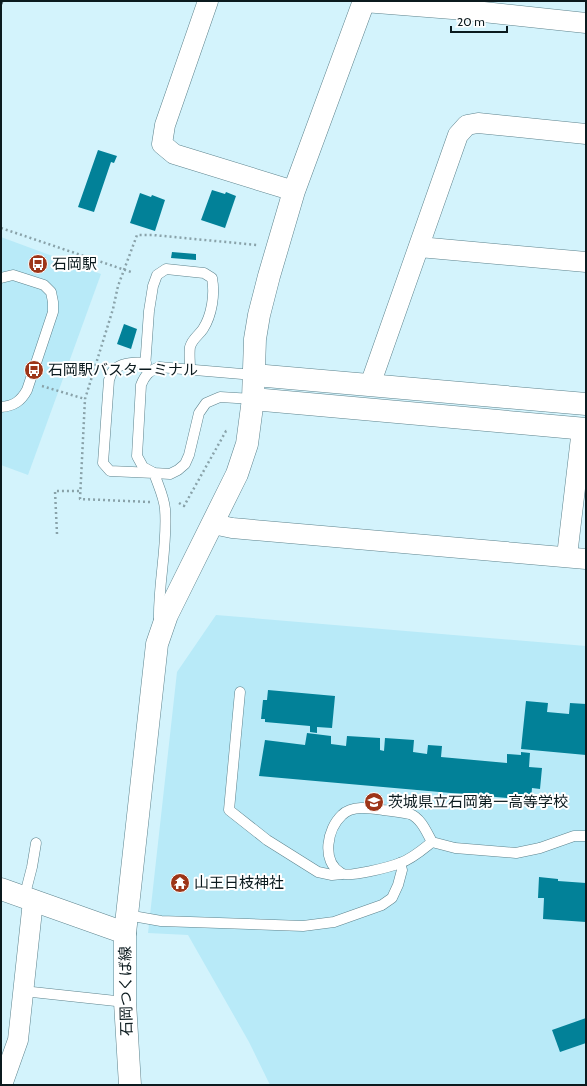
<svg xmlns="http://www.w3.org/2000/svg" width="587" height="1086" font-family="Cabin,'Noto Sans JP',sans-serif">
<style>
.built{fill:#b8eaf8}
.building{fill:#028198}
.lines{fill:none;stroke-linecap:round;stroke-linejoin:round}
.lane-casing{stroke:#5d838d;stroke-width:11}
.street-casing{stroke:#5d838d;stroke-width:21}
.secondary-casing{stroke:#5d838d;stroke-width:23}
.path{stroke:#89a2a9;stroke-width:2.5;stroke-dasharray:2 3;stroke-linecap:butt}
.lane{stroke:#fff;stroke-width:10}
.street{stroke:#fff;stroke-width:20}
.secondary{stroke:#fff;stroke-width:22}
.rail{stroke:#576c72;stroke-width:3;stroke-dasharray:6 3;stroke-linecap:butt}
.labels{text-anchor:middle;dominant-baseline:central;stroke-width:4;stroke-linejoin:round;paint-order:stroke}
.poi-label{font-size:15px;fill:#0b1a1e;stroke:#fff;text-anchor:start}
.street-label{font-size:15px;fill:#0b1a1e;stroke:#fff}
</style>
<rect width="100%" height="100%" fill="#d3f3fc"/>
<g class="built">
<polygon points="1,237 101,274 28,475 1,465"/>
<polygon points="216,615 586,646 586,643 586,1085 270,1085 249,1042 188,935 148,933 177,672"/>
</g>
<g class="building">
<polygon points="98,150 117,156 114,163 111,162 94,212 78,207"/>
<polygon points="212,190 225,194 226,192 236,196 225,228 201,220"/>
<polygon points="140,193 151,197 152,195 165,200 155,231 130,223"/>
<polygon points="172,252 196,254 196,260 171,258"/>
<polygon points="124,324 137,329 131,349 117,344"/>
<polygon points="268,690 335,696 332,728 317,727 317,733 310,732 310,726 265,722 265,719 261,719 263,700 267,700"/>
<polygon points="526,701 548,703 547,712 569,714 570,703 586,704 586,755 521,749"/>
<polygon points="307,733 331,736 331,744 346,746 347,736 380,738 380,750 384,751 385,738 414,740 413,752 427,754 428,745 442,746 441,757 507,763 507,754 521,755 521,752 530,753 529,767 542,768 540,789 532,788 531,800 259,776 265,740 305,745"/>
<polygon points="539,877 558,879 558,881 586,883 586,922 543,919 544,898 538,898"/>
<polygon points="586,1018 586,1043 560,1052 552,1030"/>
</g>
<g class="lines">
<defs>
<g id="lane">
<path d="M1,278L13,275L44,285L51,292L53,302V312L27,390C21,401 14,406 1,407"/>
<path d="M146,363C135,362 121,362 113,371C111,373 110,378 109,380L103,463L110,471L154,473C158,485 164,497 165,509C168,545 158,583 159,620"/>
<path d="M145,368L149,311L153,286L157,275L166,269L204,273L212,278C215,294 212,315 203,329C199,335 192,339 190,347C189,353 190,362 190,369"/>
<path d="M253,399L220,397L206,403L199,413L189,455L185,464L178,470L170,474L154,473L143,467L137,456L141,385C145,375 149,371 159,367L254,375"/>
<polyline points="240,692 229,810 267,840 318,872 332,875 342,874"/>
<path d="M432,842C427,833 421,818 410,814C401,812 392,811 383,810C370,808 352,805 342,815C327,829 321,861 341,873C348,878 390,867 400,863C412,859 422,850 432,842L455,848L516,853L540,848L574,836H586"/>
<polyline points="24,898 32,867 36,843"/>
<polyline points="127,915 161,921 303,926 334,922 382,905 392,898 398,885 402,870 400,863"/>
<polyline points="23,991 125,1002"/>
</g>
<g id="street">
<polyline points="208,1 165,125 162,144 174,154 294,191"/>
<polyline points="364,2 465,10 586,23"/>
<polyline points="419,247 586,262"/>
<polyline points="370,385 458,135 467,125 478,123 586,134"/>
<polyline points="213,524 232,528 586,559"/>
<polyline points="567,556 582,429"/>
<polyline points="2,1085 18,1040 33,901"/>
</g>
<g id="secondary">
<polyline points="254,375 586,404"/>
<polyline points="253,399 586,429"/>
<polyline points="1,889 125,933"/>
<polyline points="130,1085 125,1002 125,933 157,644 167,615 237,474 247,444 253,399 255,339 259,315 269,276 294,191 364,1"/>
</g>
</defs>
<use href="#lane" class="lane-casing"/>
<use href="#street" class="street-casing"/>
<use href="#secondary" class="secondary-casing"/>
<g class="path">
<polyline points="1,228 131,272"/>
<polyline points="42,386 85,399"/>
<polyline points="150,502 80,499 85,399 113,309 118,286 137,235 153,235 257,245"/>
<polyline points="179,503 184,506 226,431 229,431"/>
<polyline points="57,534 55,491 80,491"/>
</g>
<use href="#lane" class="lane"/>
<use href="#street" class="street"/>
<use href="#secondary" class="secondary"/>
<polyline class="rail" points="1,4 2,1"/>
</g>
<defs>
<symbol id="bus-disc" viewBox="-11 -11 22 22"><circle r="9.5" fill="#9d3518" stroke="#fff"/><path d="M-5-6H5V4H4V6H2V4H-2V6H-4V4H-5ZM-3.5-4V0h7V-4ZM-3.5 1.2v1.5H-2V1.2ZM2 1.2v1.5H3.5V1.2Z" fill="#fff"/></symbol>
<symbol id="school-disc" viewBox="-11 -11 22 22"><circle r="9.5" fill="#9d3518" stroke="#fff"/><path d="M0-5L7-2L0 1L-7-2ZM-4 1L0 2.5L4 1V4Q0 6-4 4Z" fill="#fff"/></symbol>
<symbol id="temple-disc" viewBox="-11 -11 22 22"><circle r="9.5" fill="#9d3518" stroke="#fff"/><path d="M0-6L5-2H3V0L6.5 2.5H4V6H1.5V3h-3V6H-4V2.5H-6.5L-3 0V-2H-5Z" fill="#fff"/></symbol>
</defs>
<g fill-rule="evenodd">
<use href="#bus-disc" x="27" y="253" width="22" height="22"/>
<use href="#bus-disc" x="23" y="359" width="22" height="22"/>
<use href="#school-disc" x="363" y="791" width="22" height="22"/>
<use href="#temple-disc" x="169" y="872" width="22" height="22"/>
</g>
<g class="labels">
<g class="poi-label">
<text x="52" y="264">石岡駅</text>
<text x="48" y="370">石岡駅バスターミナル</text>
<text x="388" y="802">茨城県立石岡第一高等学校</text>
<text x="194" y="883">山王日枝神社</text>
</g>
<g class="street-label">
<text transform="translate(126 991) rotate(-91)">石岡つくば線</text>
</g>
</g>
<rect width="587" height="1086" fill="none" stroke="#0b1a1e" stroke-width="4"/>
<path d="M451 26v6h56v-6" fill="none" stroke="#0b1a1e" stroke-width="2"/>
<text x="457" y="26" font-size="12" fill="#0b1a1e" stroke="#ffffff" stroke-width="3" paint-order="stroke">20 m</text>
</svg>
